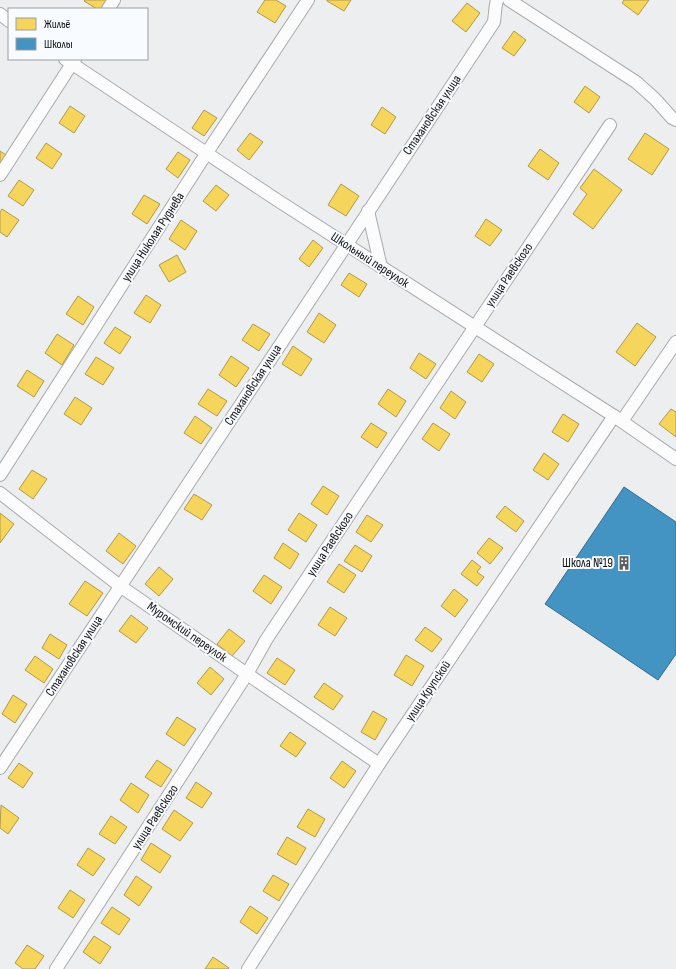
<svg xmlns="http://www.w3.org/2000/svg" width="676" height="969" font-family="'Sofia Sans Condensed',sans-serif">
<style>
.homes{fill:#f6d55c;stroke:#b19a46}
.schools{fill:#4393c3;stroke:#336c8e}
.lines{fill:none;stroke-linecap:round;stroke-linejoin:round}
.minor-casing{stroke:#a8aaac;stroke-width:14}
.minor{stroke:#fcfcfd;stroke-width:12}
.labels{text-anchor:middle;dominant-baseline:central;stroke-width:4;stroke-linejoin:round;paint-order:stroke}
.street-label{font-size:13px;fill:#0f1011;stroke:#f8fbff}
.poi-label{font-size:13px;fill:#0f1011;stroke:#f8fbff;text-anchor:end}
</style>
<rect width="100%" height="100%" fill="#eceef0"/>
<g class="homes">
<polygon points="85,0 110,0 105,9 97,9 84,1"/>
<polygon points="265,0 276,0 286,6 275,23 257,12"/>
<polygon points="327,0 351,0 344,11 327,1"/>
<polygon points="624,0 649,0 638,15 622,3"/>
<polygon points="467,3 480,13 466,32 452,21"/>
<polygon points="514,31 526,40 514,56 502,48"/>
<polygon points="585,86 600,97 589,113 574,102"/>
<polygon points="70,106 85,116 74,133 59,123"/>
<polygon points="382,107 396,117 385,134 371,125"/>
<polygon points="204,110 217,118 204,136 192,128"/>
<polygon points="250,133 263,142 249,160 237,150"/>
<polygon points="645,133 669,149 652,175 628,159"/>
<polygon points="46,143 62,154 52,169 36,158"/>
<polygon points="540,149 559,163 548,180 528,166"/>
<polygon points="0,151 9,157 0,170"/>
<polygon points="178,152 190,160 178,178 166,169"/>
<polygon points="594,169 622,190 593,229 573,214 587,194 580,188"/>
<polygon points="19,180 34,190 23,206 8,196"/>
<polygon points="341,184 359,196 346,216 328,205"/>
<polygon points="216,185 229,195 216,211 203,201"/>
<polygon points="144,195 160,204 147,224 132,214"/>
<polygon points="2,209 19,220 7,237 0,232 0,212"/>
<polygon points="486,219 502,230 490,246 475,236"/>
<polygon points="181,220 197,231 185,250 169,239"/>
<polygon points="313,240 323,248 309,267 299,259"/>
<polygon points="177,255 186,272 169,282 159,265"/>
<polygon points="349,273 367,284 359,297 341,285"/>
<polygon points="146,295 161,305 150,323 134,313"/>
<polygon points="78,296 94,307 83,325 66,314"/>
<polygon points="319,313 336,325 324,343 307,332"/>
<polygon points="637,323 656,337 635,366 616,352"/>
<polygon points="253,324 270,334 259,351 242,340"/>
<polygon points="115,327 131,337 120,354 104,343"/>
<polygon points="57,334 74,345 62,365 45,353"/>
<polygon points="293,346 312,359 301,376 282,364"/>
<polygon points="419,353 436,364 426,379 410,368"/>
<polygon points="479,354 494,364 482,382 467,372"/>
<polygon points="231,356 249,368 236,387 219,375"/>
<polygon points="96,357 114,368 103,385 85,374"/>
<polygon points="27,370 44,381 34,397 17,386"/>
<polygon points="208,389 227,401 217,416 198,404"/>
<polygon points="388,389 406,401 396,417 378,404"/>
<polygon points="451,391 466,402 455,419 440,408"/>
<polygon points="75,397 92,408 81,425 64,414"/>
<polygon points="671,409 676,412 676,437 659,424"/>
<polygon points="563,414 579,424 568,442 552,432"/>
<polygon points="195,416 212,428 201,444 184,433"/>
<polygon points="371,423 387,433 377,448 361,437"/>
<polygon points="433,423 450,434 439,451 422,439"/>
<polygon points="544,453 559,464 548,480 533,470"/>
<polygon points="32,470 47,479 33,499 19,489"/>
<polygon points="323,486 339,496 327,515 311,504"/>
<polygon points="194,494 212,505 202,520 184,509"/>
<polygon points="505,506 524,521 516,532 496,517"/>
<polygon points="0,513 14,524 0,543"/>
<polygon points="299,513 317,525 306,542 288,530"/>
<polygon points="367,515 383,525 371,542 356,532"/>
<polygon points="119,533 136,546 123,564 106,551"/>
<polygon points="489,538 503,548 490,564 477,553"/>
<polygon points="283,543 299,554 290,569 274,558"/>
<polygon points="355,545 372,556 362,572 344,561"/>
<polygon points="472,560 481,567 477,572 484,577 477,586 461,574"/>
<polygon points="339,564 356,575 344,593 327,582"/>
<polygon points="159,567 173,579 159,596 145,584"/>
<polygon points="264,575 282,587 271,604 253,591"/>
<polygon points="85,581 103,593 87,616 69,604"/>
<polygon points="454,589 468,600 455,617 441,606"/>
<polygon points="330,607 347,618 335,636 318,625"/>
<polygon points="131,615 148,628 136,643 119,631"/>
<polygon points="425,627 442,639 432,652 415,640"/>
<polygon points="229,629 245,641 232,656 217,644"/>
<polygon points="50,634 67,645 59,659 42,648"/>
<polygon points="406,655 424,666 412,686 394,675"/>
<polygon points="35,656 53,669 44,683 25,670"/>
<polygon points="277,658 295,670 285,685 267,673"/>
<polygon points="210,667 224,679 211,695 197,683"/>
<polygon points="324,683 343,696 333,710 314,697"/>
<polygon points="13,695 27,704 15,723 2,714"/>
<polygon points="373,711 387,719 375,740 361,732"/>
<polygon points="177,717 196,729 184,746 166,734"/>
<polygon points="290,732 306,743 296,757 280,746"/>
<polygon points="157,760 172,770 161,787 145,777"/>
<polygon points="342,761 356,771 344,788 330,778"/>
<polygon points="19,763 33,773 23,788 8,778"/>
<polygon points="196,782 212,793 202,808 186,798"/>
<polygon points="131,783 149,795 138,813 120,800"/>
<polygon points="1,805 19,818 8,834 0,828"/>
<polygon points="308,809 325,819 315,837 297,827"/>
<polygon points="174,810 193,823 180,841 162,829"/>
<polygon points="111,816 127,827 115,844 99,834"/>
<polygon points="287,837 306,848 296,865 277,854"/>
<polygon points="151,843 171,856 160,873 141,860"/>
<polygon points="88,848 105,859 93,876 77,865"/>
<polygon points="273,875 289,884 279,901 263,891"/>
<polygon points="136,876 152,887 139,906 124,895"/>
<polygon points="70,890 85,900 73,918 58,908"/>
<polygon points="250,906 268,918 257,934 240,922"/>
<polygon points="112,907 130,919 119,935 101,923"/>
<polygon points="94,936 111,947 100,964 83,952"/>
<polygon points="27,945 44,956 35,969 23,969 15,963"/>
<polygon points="213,957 229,968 228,969 205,969"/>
</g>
<polygon class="schools" points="624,487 676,522 676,654 658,680 545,604"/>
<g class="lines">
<defs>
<g id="minor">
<polyline points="509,0 636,82 655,99 672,118 676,120"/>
<polyline points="108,9 114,0"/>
<polyline points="0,14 9,21"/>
<polyline points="65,59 277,200 614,416 676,459"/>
<polyline points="0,175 75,59"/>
<polyline points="368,211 381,267"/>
<polyline points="622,421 676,342"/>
<polyline points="0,475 206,154 308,0"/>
<polyline points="0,493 120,586 247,674 379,764"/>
<path d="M0,768L494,22C495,14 495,7 497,0"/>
<polyline points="56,969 247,674 266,640 357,503 610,125"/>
<polyline points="248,969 379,764 614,416"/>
</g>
</defs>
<use href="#minor" class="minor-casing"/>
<use href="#minor" class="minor"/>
</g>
<defs>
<symbol id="building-bare" viewBox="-9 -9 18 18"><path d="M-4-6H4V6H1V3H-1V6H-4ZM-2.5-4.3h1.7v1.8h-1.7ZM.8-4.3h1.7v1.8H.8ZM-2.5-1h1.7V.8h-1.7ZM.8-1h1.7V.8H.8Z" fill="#5c5e5f" stroke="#f8fbff" stroke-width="2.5" paint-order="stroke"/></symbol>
</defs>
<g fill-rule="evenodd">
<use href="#building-bare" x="614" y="553" width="20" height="20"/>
</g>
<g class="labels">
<g class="street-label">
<text transform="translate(432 115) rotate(-56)">Стахановская улица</text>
<text transform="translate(153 237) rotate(-57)">улица Николая Руднева</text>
<text transform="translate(370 260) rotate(33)">Школьный переулок</text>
<text transform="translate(509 275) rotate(-56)">улица Раевского</text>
<text transform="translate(253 385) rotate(-57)">Стахановская улица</text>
<text transform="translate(330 544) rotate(-57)">улица Раевского</text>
<text transform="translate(187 632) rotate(35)">Муромский переулок</text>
<text transform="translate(74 656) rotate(-57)">Стахановская улица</text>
<text transform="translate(428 691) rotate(-56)">улица Крупской</text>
<text transform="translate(155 817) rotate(-57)">улица Раевского</text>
</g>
<g class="poi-label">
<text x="613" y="563">Школа №19</text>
</g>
</g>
<rect x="8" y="8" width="140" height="52" fill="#f8fbff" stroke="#9b9da0"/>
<rect x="16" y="18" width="20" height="12" fill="#f6d55c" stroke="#9b9da0"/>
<text x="44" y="28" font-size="12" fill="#0f1011">Жильё</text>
<rect x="16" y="38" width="20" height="12" fill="#4393c3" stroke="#9b9da0"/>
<text x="44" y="48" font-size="12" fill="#0f1011">Школы</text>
</svg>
